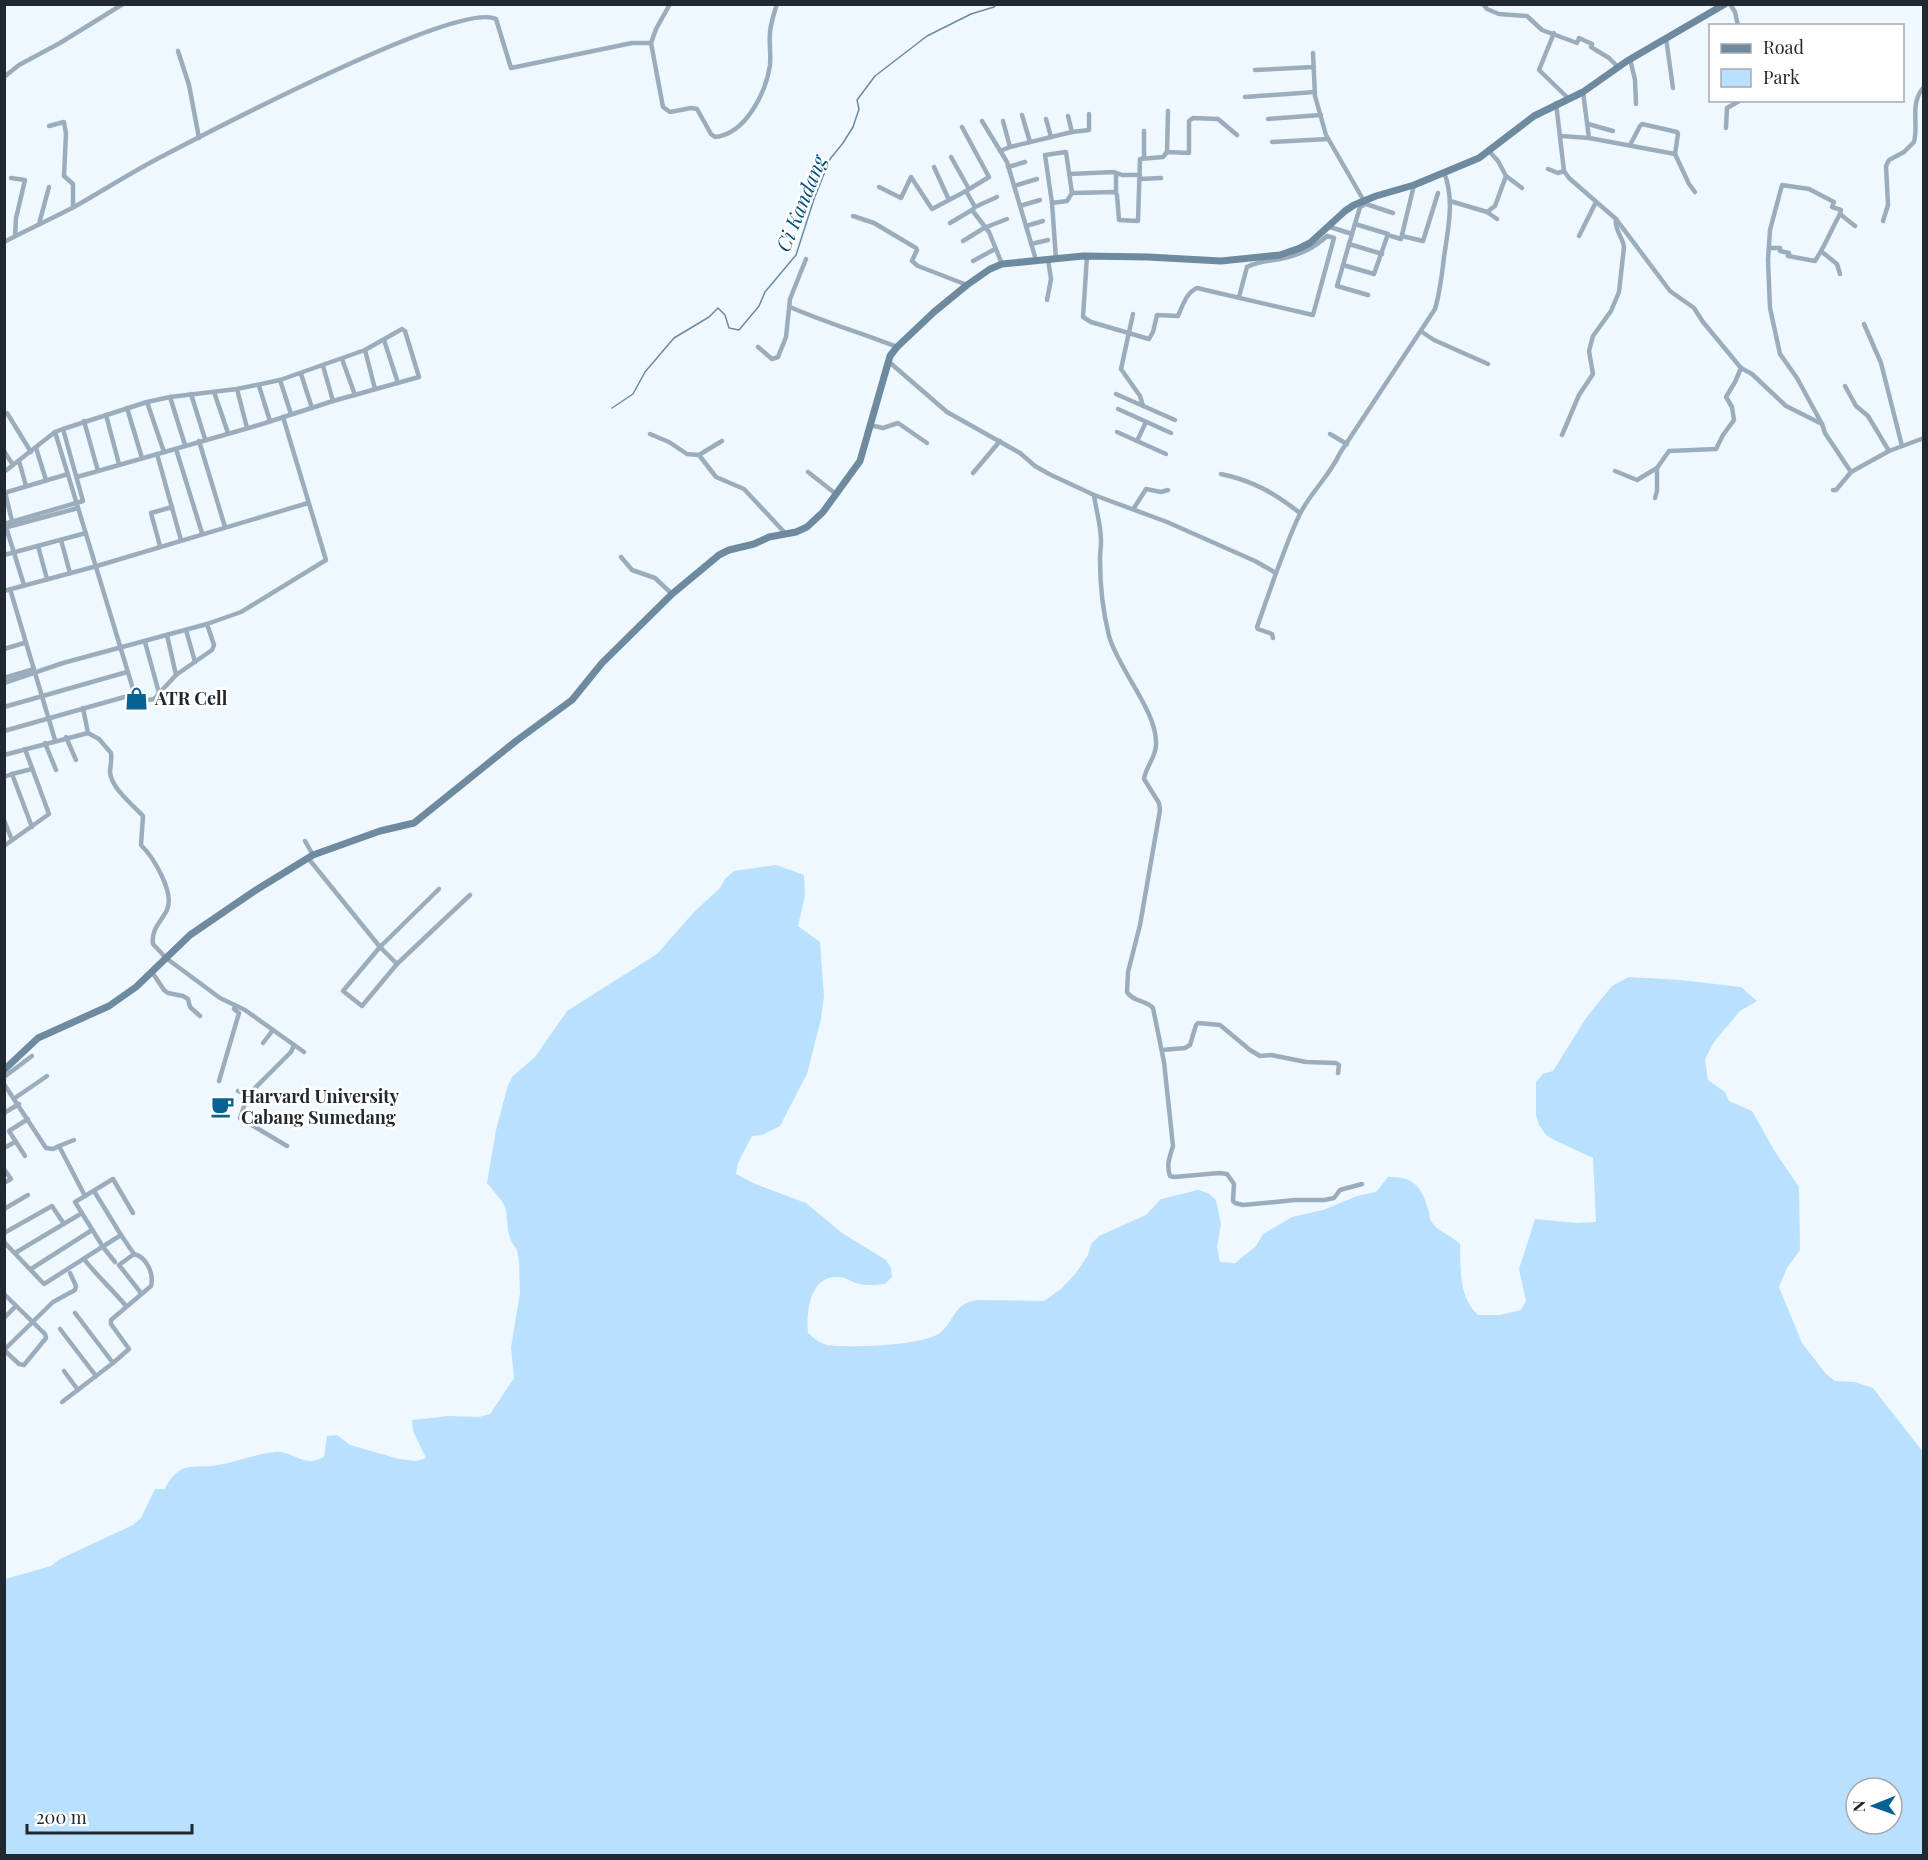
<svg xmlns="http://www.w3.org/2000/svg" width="1928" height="1860" font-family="'Playfair Display',serif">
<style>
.green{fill:#b9e0fe;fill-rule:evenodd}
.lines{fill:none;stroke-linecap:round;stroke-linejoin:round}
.stream{stroke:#6a8aa3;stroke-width:1.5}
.street{stroke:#9badbc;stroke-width:4.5}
.secondary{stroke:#6e8a9f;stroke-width:7}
.labels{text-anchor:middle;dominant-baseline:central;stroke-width:5;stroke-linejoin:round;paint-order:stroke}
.poi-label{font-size:18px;font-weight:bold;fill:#212930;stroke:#fff;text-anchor:start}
.water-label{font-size:20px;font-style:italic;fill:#014f78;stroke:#fff}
</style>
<rect width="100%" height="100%" fill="#eff8ff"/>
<path class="green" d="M776,865L804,875L805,896L798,926L820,942L824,996L821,1019L807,1074L780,1126L762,1135L752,1136L738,1163L736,1174L755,1184L806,1203L842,1233L886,1260L891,1268L892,1277L885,1284C876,1285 865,1286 856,1283C850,1281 845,1277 838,1277C810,1275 806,1312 808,1333C813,1337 819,1343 827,1345C847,1348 927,1346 941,1332C956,1319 953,1304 977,1300L1044,1301L1061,1289L1076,1273L1088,1255L1091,1244L1099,1236L1146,1215L1161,1199L1198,1190L1208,1193L1216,1200L1221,1224L1217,1247L1220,1262L1235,1263L1256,1246L1263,1234L1292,1217L1323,1210L1357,1196L1376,1192L1388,1177C1415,1176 1422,1188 1429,1212C1429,1214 1430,1220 1431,1221C1437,1232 1452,1235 1460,1244C1461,1269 1458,1296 1478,1315H1500L1521,1310L1526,1301L1519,1269L1535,1219L1576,1223L1596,1222L1593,1158L1554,1140L1546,1135L1539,1125L1536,1115V1082L1543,1074L1553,1071L1586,1018L1612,986L1629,977L1681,980L1741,987L1757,1001L1740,1011L1714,1042L1705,1059L1708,1080L1725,1092L1729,1101L1752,1111L1774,1150L1799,1187L1800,1250L1787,1268L1779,1287L1802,1343L1826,1374L1835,1381L1855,1382L1873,1388L1923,1452V1855H5V1579L51,1566L60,1559L133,1525L141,1518L155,1489H165C168,1482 172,1476 179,1471C188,1465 201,1467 211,1466C233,1464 254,1454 275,1452C294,1450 302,1469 324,1457L327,1436L337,1435L350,1445L399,1459L416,1461L426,1458L413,1431L412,1420L449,1416L479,1417L490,1414L514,1378L511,1347L520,1293L519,1261L517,1250L511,1241L508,1231L506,1210L502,1201L487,1183L496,1130L508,1085L513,1076L535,1057L567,1011L657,954L695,911L720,888L725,879L734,871ZM1856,1788H1892V1824H1856Z"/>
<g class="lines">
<polyline class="stream" points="612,408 633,394 645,372 674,338 709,317 718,308 725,315 729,328 739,330 759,306 765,292 796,255 814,199 830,159 843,143 853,127 859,109 857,100 875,76 927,36 971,14 994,7 996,4"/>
<g class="street">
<path d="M670,4L656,29L651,43L663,107L670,112L691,108L697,109L711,134L715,137C746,134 766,92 770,65C771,54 769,43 770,32C771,23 774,13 777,4"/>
<polyline points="1483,4 1487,9 1499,14 1527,16 1542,30 1577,43 1579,38 1592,44 1591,47 1609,58 1618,67"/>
<polyline points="1730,4 1735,12 1738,26"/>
<polyline points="1554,33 1539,70 1569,99"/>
<polyline points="1666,38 1673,88"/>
<polyline points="178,51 189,85 199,138"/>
<polyline points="1313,53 1315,96 1326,135 1364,201"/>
<polyline points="1630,59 1635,80 1636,104"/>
<polyline points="1255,70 1314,67"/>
<polyline points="4,77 19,65 60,43 123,4"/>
<polyline points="1583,92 1589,138 1675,154 1678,134 1677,132 1642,124 1640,126 1630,145"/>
<polyline points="1245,97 1315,92"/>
<polyline points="1556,103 1564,171 1569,178 1616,219 1670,291 1694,308 1703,322 1741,368 1752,374 1786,406 1822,424 1825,433 1851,472 1836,490 1833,490"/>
<polyline points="1022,115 1030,142"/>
<polyline points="1068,116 1072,132"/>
<polyline points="1046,119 1051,137"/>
<polyline points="1268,119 1321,115"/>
<polyline points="982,121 1007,162 1036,260"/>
<polyline points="1588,124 1613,131"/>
<polyline points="49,126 64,122 66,134 64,176 73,184 73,207"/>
<polyline points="962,127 989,177 966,191 975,207 972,210 989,232 1002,264"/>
<polyline points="1726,128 1727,108 1741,100"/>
<polyline points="1144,131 1144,158"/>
<polyline points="1561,136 1589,138"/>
<polyline points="1272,142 1328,139"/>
<polyline points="1010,147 1072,132 1089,130 1089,114"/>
<polyline points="1000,151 1010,147 1003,121"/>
<polyline points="1489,151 1498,161 1506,176 1522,188"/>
<polyline points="1167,152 1168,111"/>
<polyline points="1675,154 1689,184 1695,192"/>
<polyline points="951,157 969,189"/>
<polyline points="934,167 949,200"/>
<polyline points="1008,167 1025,162"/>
<polyline points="1548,169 1558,173 1564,171"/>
<polyline points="1116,173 1116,193"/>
<polyline points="1070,174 1114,172 1122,175 1140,175"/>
<polyline points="11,178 25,180 16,218 15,236"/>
<polyline points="1140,179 1161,178"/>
<polyline points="1014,186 1037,179"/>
<polyline points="879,187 901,198 911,177 932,209 966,191"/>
<polyline points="1450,201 1487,212 1495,206 1506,176"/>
<polyline points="1052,203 1045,155 1066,152 1072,193"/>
<polyline points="1020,206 1040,200"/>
<polyline points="975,207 997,197"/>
<polyline points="1487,212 1497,219"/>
<polyline points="853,216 874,223 916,248 917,250 912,261 918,266 967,285"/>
<path d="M1883,221L1888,205L1886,166L1889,160L1904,152L1914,142C1919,124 1909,103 1924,87"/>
<polyline points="950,223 972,210"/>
<polyline points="39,224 49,187"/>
<polyline points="1026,226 1043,221"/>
<polyline points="1330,227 1352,234 1337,286 1368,295"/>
<polyline points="1352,234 1360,207 1366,204 1393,213"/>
<polyline points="1391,236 1401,239 1414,185"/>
<polyline points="1402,236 1423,241 1438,193"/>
<polyline points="1579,236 1596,202"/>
<polyline points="963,241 984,228 1007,219"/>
<path d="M4,242C27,230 51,219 74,207C102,191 129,174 157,159C203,135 459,0 496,19L511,68L632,43H651"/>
<polyline points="1031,244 1048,240"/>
<polyline points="1349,244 1382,254"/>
<path d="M1769,248H1780V251L1789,253L1788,256L1815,261C1825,246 1831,230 1840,214"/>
<polyline points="1822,252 1837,264 1840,274"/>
<path d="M1087,256L1083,317L1091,322L1149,339L1153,332L1157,315L1178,316C1183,305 1186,293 1197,288L1313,315L1334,238L1327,236C1313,249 1299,255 1280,259C1268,261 1258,261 1247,267L1239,297"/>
<polyline points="1056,259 1052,203 1067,201 1072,193 1115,192 1117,195 1119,220 1138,221 1140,159 1163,157 1167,152 1189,153 1189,121 1193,118 1218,119 1237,135"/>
<polyline points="973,261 995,249"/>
<polyline points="1343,265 1374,274 1388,234 1355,224"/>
<polyline points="1047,300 1051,279 1048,259"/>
<path d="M790,307C824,322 861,333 897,347"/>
<polyline points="1133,314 1121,369 1140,396 1143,406"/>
<polyline points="1864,324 1881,363 1902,446"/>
<polyline points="1422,332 1434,340 1488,364"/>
<polyline points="384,340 398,383"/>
<polyline points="758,347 772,359 778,357 786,337 790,299 806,259"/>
<polyline points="365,350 375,389"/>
<polyline points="342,359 355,395"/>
<path d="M888,361L947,412L1020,453L1035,466L1049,474L1094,495L1167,522L1255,561L1276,573C1284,553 1291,531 1301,512C1312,491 1330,475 1340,453L1435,309C1440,292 1442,275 1444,257C1448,229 1455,200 1444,172"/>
<polyline points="323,366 333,401"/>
<polyline points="301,374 312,408"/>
<polyline points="280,380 291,414"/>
<polyline points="259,386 270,421"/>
<polyline points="1845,386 1856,406 1868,416 1889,451"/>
<polyline points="237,389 247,428"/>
<polyline points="214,392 228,433"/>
<polyline points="191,394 205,439"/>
<polyline points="1116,394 1175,420"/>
<polyline points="170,397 185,445"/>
<polyline points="147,402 164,452"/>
<polyline points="127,408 142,458"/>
<polyline points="1118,409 1171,433"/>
<polyline points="7,413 31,452"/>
<polyline points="106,415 119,464"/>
<polyline points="84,421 98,471"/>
<polyline points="1822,424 1797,378 1780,354 1770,308 1768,260 1770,230 1782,185 1809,189 1834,202 1832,207 1841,210 1840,214 1855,226"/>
<polyline points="870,425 883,428 898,423 927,443"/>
<polyline points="55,432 137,702 154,699 176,675 212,650 214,645 207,624"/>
<polyline points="1117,432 1166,454"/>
<polyline points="650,434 669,442 687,454 699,455 716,477 744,489 786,534"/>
<polyline points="1330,434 1347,444"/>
<path d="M1562,435L1579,395L1593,374L1589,351L1593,336L1611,311L1619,292L1624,247C1623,237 1614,230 1616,219"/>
<polyline points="199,441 225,527"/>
<polyline points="1137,441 1146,422"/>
<polyline points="36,448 46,480"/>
<polyline points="176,449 202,533"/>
<polyline points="4,451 13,465"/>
<polyline points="157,454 181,540"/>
<polyline points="699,455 722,441"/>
<polyline points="19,461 26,486"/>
<polyline points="1615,471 1637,480 1657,468 1669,451 1716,449 1723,435 1734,420 1732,407 1726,397 1735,382 1741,368"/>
<polyline points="4,472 55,432 63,429"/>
<polyline points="808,472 836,494"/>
<polyline points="1851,472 1889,451 1924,438"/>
<polyline points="973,473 1000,441"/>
<path d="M1221,474C1254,481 1274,493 1300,513"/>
<polyline points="5,492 12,521"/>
<polyline points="4,493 68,474"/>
<path d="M1094,495C1096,510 1101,525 1101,541C1101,547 1100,553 1100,559C1100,584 1103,612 1109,636C1118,669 1158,712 1156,745C1156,757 1146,766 1144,779L1159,803L1160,810L1140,925L1128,972L1127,992C1133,1002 1146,1000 1153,1008L1164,1062L1173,1146C1170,1156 1166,1165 1170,1176L1174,1177L1219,1173L1227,1174L1234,1184L1233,1201L1235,1203L1243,1205L1295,1200H1324L1334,1198L1340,1190L1362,1184"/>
<polyline points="1655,498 1657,491 1657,468"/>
<polyline points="1134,508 1146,489 1161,492 1168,490"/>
<polyline points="4,524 83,501 63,429 147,402 170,397 237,389 280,380 365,350 402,329 405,331 419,377 333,401 259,425 77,477"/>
<polyline points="6,527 24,585"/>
<polyline points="4,528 78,508"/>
<polyline points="61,540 70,573"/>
<polyline points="38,546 47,579"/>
<polyline points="160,546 151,513 172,507"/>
<polyline points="4,555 86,533"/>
<polyline points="621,557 632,570 655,578 672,594"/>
<polyline points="10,589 55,740"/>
<polyline points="4,591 97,566 308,503"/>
<polyline points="186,630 195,662"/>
<polyline points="167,635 176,675"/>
<polyline points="1273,638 1272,634 1258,629 1257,627 1276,573"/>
<polyline points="145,642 159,693"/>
<polyline points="4,649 24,643"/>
<polyline points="4,678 34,669"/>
<polyline points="4,683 63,663 207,624 241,612 326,560 283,417"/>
<polyline points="4,707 127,672"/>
<polyline points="83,708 88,733"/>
<polyline points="4,731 135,694"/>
<polyline points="66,737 76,760"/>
<polyline points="45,743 56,770"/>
<path d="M4,755L88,733L99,739L111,753C112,760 110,767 110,773C113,790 132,804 143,816L141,845C153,857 175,892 167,910C161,922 151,929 153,944L166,958L220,998L245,1010L304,1052"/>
<polyline points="12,774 32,769"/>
<polyline points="4,777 12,774 32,827"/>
<polyline points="4,820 12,840"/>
<polyline points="305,841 313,855"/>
<polyline points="4,846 49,814 25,749"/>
<polyline points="308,858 380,947 397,964"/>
<polyline points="439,889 380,947 343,991 362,1006 397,964 470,895"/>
<polyline points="152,972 164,990 168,993 183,996 188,999 190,1007 200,1016"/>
<polyline points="263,1043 273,1030"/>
<polyline points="1162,1050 1185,1048 1190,1045 1196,1025 1198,1023 1220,1025 1250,1050 1260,1056 1271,1055 1306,1062 1336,1063 1339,1065 1338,1073"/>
<polyline points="4,1077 32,1056"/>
<polyline points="219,1081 239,1013 234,1009 235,1006"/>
<polyline points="4,1084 46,1148 53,1149 59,1146 85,1196 75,1202 103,1247 115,1262"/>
<polyline points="238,1091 248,1095 291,1052 294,1045"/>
<polyline points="248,1095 240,1118 287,1146"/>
<polyline points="15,1098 47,1076"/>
<polyline points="4,1113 19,1104"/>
<polyline points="59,1146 74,1140"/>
<polyline points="4,1148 15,1142"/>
<polyline points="25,1156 9,1131 28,1119"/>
<polyline points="4,1169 11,1179 4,1183"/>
<polyline points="85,1196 113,1179 133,1213"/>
<polyline points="4,1209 28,1195"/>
<polyline points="4,1233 52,1206 64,1224"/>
<polyline points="121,1235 134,1254"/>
<polyline points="4,1242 44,1284 121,1235 94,1191"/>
<polyline points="15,1253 82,1213"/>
<path d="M84,1259C97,1276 112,1289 126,1306"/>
<polyline points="31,1269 92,1230"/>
<polyline points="4,1294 45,1334 46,1338 24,1365 19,1364 4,1350"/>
<path d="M75,1313L113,1363L129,1349L111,1324V1320L151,1286C154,1274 147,1257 134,1254L119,1265L141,1293"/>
<polyline points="4,1318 16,1306"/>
<polyline points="60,1329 96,1376"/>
<polyline points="4,1350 53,1302 75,1290 76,1286 70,1273"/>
<polyline points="64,1371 78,1390"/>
<polyline points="62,1402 113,1363"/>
</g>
<polyline class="secondary" points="4,1070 38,1038 109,1006 136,987 190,935 256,890 313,855 380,831 414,823 516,741 572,700 602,663 672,594 719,555 729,550 754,544 769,537 796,532 807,527 823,512 860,461 890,356 897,347 934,312 967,285 990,269 1002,264 1083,256 1148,257 1221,261 1280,255 1300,248 1310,243 1345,211 1354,205 1376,196 1414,185 1479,158 1534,116 1583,92 1627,61 1725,4"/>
</g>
<defs>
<symbol id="shop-bare" viewBox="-9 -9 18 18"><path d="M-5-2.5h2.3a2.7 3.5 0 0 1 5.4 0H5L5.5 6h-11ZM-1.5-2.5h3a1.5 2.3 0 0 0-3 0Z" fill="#076192" stroke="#fff" stroke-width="2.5" paint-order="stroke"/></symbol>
<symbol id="cafe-bare" viewBox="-9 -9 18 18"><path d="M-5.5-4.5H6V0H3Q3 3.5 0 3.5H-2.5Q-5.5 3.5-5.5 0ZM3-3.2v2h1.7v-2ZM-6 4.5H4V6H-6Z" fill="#076192" stroke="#fff" stroke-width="2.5" paint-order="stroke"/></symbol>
</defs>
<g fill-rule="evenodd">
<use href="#shop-bare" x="120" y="682" width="33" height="33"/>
<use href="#cafe-bare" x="206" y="1090" width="33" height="33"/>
</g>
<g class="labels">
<g class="poi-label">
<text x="155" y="698">ATR Cell</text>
<text x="241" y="1096">Harvard University<tspan x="241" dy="21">Cabang Sumedang</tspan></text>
</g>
<g class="water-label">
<text transform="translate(800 203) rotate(-68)">Ci Kandang</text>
</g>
</g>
<rect width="1928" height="1860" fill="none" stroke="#212930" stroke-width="12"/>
<rect x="1709" y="24" width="195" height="78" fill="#ffffff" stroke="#a6a9ac" stroke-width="1.5"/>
<rect x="1721" y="44" width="30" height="9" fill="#6e8a9f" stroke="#a6a9ac" stroke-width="1.5"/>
<text x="1763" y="54" font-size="18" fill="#212930">Road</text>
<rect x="1721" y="69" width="30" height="18" fill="#b9e0fe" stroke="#a6a9ac" stroke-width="1.5"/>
<text x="1763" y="84" font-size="18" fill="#212930">Park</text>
<g transform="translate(1874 1806) rotate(269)"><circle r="28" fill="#ffffff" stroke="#a6a9ac" stroke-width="1.5"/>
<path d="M0-4.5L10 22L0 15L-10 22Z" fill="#076192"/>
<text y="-9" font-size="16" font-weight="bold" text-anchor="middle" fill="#212930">N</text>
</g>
<path d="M27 1824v9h165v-9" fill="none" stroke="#212930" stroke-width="3"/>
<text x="36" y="1824" font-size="18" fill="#212930" stroke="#ffffff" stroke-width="4.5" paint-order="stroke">200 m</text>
</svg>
